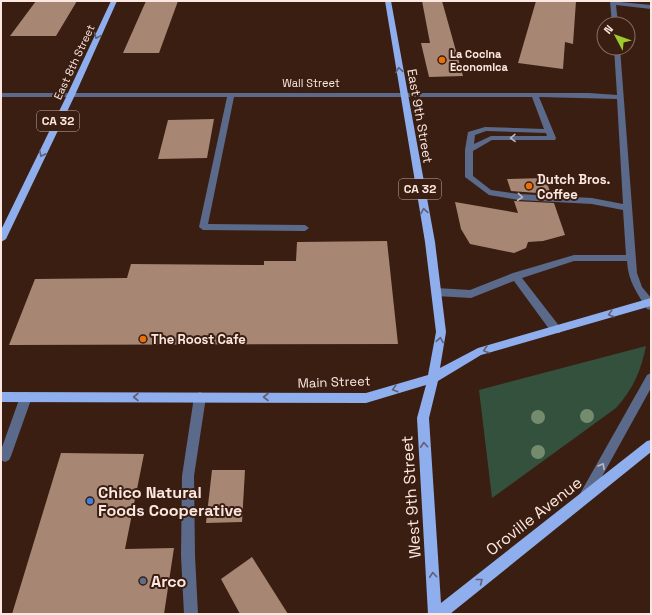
<svg xmlns="http://www.w3.org/2000/svg" width="652" height="615" font-family="'Space Grotesk',sans-serif">
<style>
.green{fill:#33513d}
.building{fill:#a78673}
.lines{fill:none;stroke-linecap:round;stroke-linejoin:round}
.minor{fill:#5b6a8a;fill-rule:evenodd}
.major{fill:#8faeee;fill-rule:evenodd}
.tree{fill:#748b6e}
.oneway{stroke:#605f75}
.oneway2{stroke:#bcb6be}
.food-dot{fill:#e8710a;stroke:#3a1e12;stroke-width:1.5}
.shop-dot{fill:#3f7fe0;stroke:#3a1e12;stroke-width:1.5}
.service-dot{fill:#5c6f8a;stroke:#3a1e12;stroke-width:1.5}
.labels{text-anchor:middle;dominant-baseline:central;stroke-width:4;stroke-linejoin:round;paint-order:stroke}
.far-poi-label{font-size:11px;font-weight:bold;fill:#fce8e0;stroke:#3a1e12;text-anchor:start}
.far-street-label{font-size:11px;fill:#fce8e0;stroke:#3a1e12}
.shield{fill:#3a1e12;stroke:#c2aba2;stroke-width:1}
.shield-label{font-size:12px;font-weight:bold;fill:#fce8e0}
.street-label{font-size:13px;fill:#fce8e0;stroke:#3a1e12}
.poi-label{font-size:13px;font-weight:bold;fill:#fce8e0;stroke:#3a1e12;text-anchor:start}
.near-poi-label{font-size:16px;font-weight:bold;fill:#fce8e0;stroke:#3a1e12;text-anchor:start}
.near-street-label{font-size:16px;fill:#fce8e0;stroke:#3a1e12}
</style>
<rect width="100%" height="100%" fill="#3a1e12"/>
<path class="green" d="M646,346C641,371 633,389 616,408L492,498L479,390Z"/>
<g class="building">
<polygon points="36,1 77,1 56,36 10,36"/>
<polygon points="146,1 178,1 159,53 123,53"/>
<polygon points="422,1 442,1 463,76 429,77 421,43 430,43"/>
<polygon points="536,1 576,1 573,44 565,42 563,69 518,63"/>
<polygon points="214,119 207,158 158,159 168,120"/>
<polygon points="545,178 551,194 511,191 507,179"/>
<polygon points="514,201 554,203 565,235 543,241 528,242 526,248 514,253 470,244 461,229 455,202 518,213"/>
<polygon points="387,241 398,344 9,345 35,279 127,278 131,264 264,265 264,261 296,261 297,242"/>
<polygon points="61,453 144,454 125,549 174,548 164,614 12,614"/>
<polygon points="212,470 245,470 242,522 206,523"/>
<polygon points="252,557 288,614 240,614 221,579"/>
</g>
<g class="lines">
<g class="minor">
<polygon points="610,1 651,5 651,9 616,5 618,24 612,24"/>
<path d="M614,48H620L637,273L642,287L651,298V310L647,309C637,293 628,281 627,261H574L522,278L560,327L561,330L560,333H552L514,281L471,298L436,296L431,292L436,288L470,290L513,273L574,255H626L623,210L592,204L519,200L489,195L465,177V150L468,132L485,127L544,129L532,97H234L208,224L305,225L309,228L305,231L203,230L199,227L227,97H1V93H589L617,95ZM539,97L617,99L623,204L592,198L519,194L491,190L473,176V151L492,140H555L556,138ZM486,131L546,133L547,136H491L474,144L475,135Z"/>
<polygon points="651,373 651,388 589,500 585,502 581,500 579,496 581,492 647,375"/>
<polygon points="26,392 30,394 32,397 11,456 9,460 5,462 1,460 1,450 20,397 22,394"/>
<polygon points="200,392 204,394 206,397 194,476 195,556 198,614 184,614 181,556 182,476 194,397 196,394"/>
</g>
<g class="major">
<polygon points="111,1 117,1 75,95 6,239 1,242 1,230 67,95"/>
<polygon points="385,1 391,1 435,242 446,332 440,368 478,348 651,298 651,306 481,355 438,381 429,418 441,603 647,441 651,440 651,452 450,614 428,614 417,418 426,385 366,403 1,402 1,392 366,393 428,375 436,332 425,242"/>
</g>
</g>
<g class="tree">
<circle cx="587" cy="416" r="7"/>
<circle cx="538" cy="417" r="7"/>
<circle cx="538" cy="452" r="7"/>
</g>
<defs><path id="oneway-chevron" d="M-2-3.5L2.5 0L-2 3.5" fill="none" stroke-width="1.6" stroke-linecap="round" stroke-linejoin="round"/></defs>
<g class="oneway">
<use href="#oneway-chevron" transform="translate(97 36) rotate(114)"/>
<use href="#oneway-chevron" transform="translate(399 70) rotate(-99)"/>
<use href="#oneway-chevron" transform="translate(42 154) rotate(116)"/>
<use href="#oneway-chevron" transform="translate(424 211) rotate(-100)"/>
<use href="#oneway-chevron" transform="translate(611 314) rotate(164)"/>
<use href="#oneway-chevron" transform="translate(440 340) rotate(-80)"/>
<use href="#oneway-chevron" transform="translate(486 350) rotate(164)"/>
<use href="#oneway-chevron" transform="translate(395 389) rotate(164)"/>
<use href="#oneway-chevron" transform="translate(136 397) rotate(-180)"/>
<use href="#oneway-chevron" transform="translate(266 397) rotate(-180)"/>
<use href="#oneway-chevron" transform="translate(424 445) rotate(-94)"/>
<use href="#oneway-chevron" transform="translate(433 575) rotate(-94)"/>
<use href="#oneway-chevron" transform="translate(480 581) rotate(-38)"/>
</g>
<g class="oneway2">
<use href="#oneway-chevron" transform="translate(513 138) rotate(179)"/>
<use href="#oneway-chevron" transform="translate(520 197) rotate(6)"/>
<use href="#oneway-chevron" transform="translate(602 466) rotate(-60)"/>
</g>
<g class="food-dot">
<circle cx="442" cy="60" r="4"/>
<circle cx="529" cy="186" r="4"/>
<circle cx="143" cy="339" r="4"/>
</g>
<circle class="shop-dot" cx="90" cy="501" r="4"/>
<circle class="service-dot" cx="143" cy="581" r="4"/>
<g class="labels">
<g class="far-poi-label">
<text x="450" y="54">La Cocina<tspan x="450" dy="13">Economica</tspan></text>
</g>
<g class="far-street-label">
<text transform="translate(74 62) rotate(-65)">East 8th Street</text>
<text x="311" y="83">Wall Street</text>
</g>
<g class="shield">
<rect x="37" y="111" width="42" height="20" rx="3"/>
<rect x="399" y="179" width="42" height="20" rx="3"/>
</g>
<g class="shield-label">
<text x="58" y="121">CA 32</text>
<text x="420" y="189">CA 32</text>
</g>
<g class="street-label">
<text transform="translate(420 116) rotate(80)">East 9th Street</text>
<text transform="translate(334 382) rotate(-2)">Main Street</text>
</g>
<g class="poi-label">
<text x="537" y="179">Dutch Bros.<tspan x="537" dy="15">Coffee</tspan></text>
<text x="151" y="339">The Roost Cafe</text>
</g>
<g class="near-poi-label">
<text x="98" y="492">Chico Natural<tspan x="98" dy="18">Foods Cooperative</tspan></text>
<text x="151" y="581">Arco</text>
</g>
<g class="near-street-label">
<text transform="translate(411 497) rotate(-94)">West 9th Street</text>
<text transform="translate(534 516) rotate(-38)">Oroville Avenue</text>
</g>
</g>
<rect width="652" height="615" fill="none" stroke="#fce8e0" stroke-width="4"/>
<g transform="translate(616 36) rotate(311)"><circle r="19" fill="#3a1e12" stroke="#886f64"/>
<path d="M0-3L7 15L0 10L-7 15Z" fill="#9eca2e"/>
<text y="-6" font-size="11" font-weight="bold" text-anchor="middle" fill="#fce8e0">N</text>
</g>
</svg>
